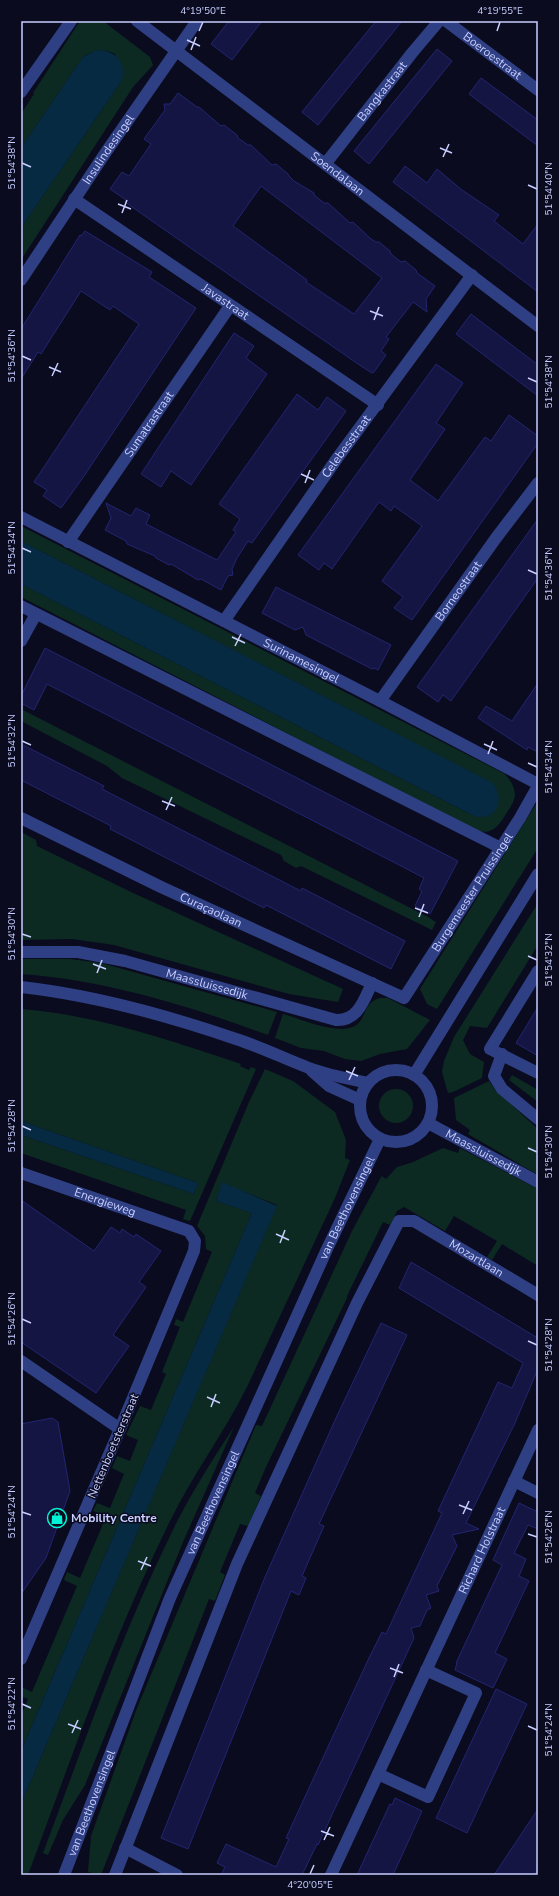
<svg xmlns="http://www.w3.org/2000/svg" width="559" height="1896" font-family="'Nunito Sans',sans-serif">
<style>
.green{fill:#0c2a22}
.water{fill:#062a42}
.building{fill:#141542;stroke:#232571;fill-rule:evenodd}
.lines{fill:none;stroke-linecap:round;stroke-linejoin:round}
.minor{stroke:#2f3f83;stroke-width:12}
.ticks{fill:none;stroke:#c8ceff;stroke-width:1.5}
.labels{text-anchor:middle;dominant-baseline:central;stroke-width:3;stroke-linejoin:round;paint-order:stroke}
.street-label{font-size:12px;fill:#c8ceff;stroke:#0a0b1f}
.poi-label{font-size:12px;font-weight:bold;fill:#c8ceff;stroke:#0a0b1f;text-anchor:start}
.neatline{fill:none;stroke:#c8ceff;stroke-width:1.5}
.ticks-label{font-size:10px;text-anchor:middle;fill:#c8ceff}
</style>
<rect width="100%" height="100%" fill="#0a0b1f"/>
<g class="green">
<path d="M80,21H103L150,57L153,65L133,87L21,260V228L122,80L115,54C103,48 94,50 83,57L21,148V114L34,94L33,93Z"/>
<path d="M21,526L505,774C510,780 514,785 515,794C515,801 510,808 506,814C499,826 491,836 476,830L21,597V584L474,816L490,815L497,806L492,783L21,541Z"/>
<polygon points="21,709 428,917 436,922 432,930 301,866 296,868 284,861 281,855 122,778 107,766 21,721"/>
<polygon points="538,801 538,848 437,1009 427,1004 420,989"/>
<polygon points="21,832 36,840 37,846 131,892 343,989 338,1002 289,994 114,945 72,939 21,940"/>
<polygon points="538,903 538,945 487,1028 470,1026 463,1040 470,1054 484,1062 482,1078 453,1092 448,1093 442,1072 444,1061 454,1037"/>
<path d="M21,959H70L101,963L277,1012L268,1035C189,1006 106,980 21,974Z"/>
<path d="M380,998H388L430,1020L407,1049L380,1054L361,1061L345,1059L324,1051L301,1048L275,1038L283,1014C302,1019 348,1041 361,1020C367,1009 368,1001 380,998Z"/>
<path d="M21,1009C97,1015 169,1040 241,1064L240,1066L249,1070L251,1067L256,1069L190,1221L183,1219L186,1210L21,1153V1135L194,1194L198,1183L21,1121Z"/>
<path d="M265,1069L293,1081L335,1112L346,1140L345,1158L350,1160L335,1198L247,1387C224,1433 193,1474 170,1521C114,1635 72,1756 28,1875H21V1804L277,1205L222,1183L216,1201L252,1213L21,1751V1716L28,1699L21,1696V1687L32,1692L77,1586L64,1580L67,1572L80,1578L106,1517L93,1511L97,1503L110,1508L124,1474L112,1468L117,1456L130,1461L138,1440L126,1435L140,1406L151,1410L166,1374L162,1372L180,1327L174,1325L176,1319L183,1322L212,1252L206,1249L205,1236L197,1226L249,1102Z"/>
<polygon points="512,1075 538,1090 538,1102 509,1080"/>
<polygon points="489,1081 496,1091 538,1129 538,1175 468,1134 470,1130 456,1120 454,1098"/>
<circle cx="396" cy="1106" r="17"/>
<polygon points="443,1148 458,1153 460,1148 538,1189 538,1266 502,1244 492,1260 487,1257 497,1241 454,1216 445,1231 404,1207 397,1211 390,1225 383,1222 347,1296 347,1298 266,1467 255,1493 261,1496 248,1526 240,1524 220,1572 225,1575 215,1601 209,1599 101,1875 88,1872 91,1836 137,1708 256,1425 262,1426 352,1231 380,1179 382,1176 386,1179 397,1167 413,1162"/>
<path d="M234,1427L183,1542L85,1785L63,1820L48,1855L43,1853C83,1747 120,1638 170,1536C188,1498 211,1462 234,1427Z"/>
</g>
<g class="water">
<path d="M100,50C117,52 126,63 122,80L21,228V148L83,57L95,51Z"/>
<path d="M21,541L493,783C505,799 497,822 474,816L21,584Z"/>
<polygon points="21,1121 198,1183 194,1194 21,1135"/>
<polygon points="222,1182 277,1206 21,1804 21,1751 252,1213 216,1201"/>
</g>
<g class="building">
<polygon points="229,21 262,21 232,60 211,44"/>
<polygon points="376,21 402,21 318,125 302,112"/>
<polygon points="437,49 452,61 369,164 354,151"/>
<polygon points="481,78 538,120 538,146 469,94"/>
<path d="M178,93L197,107H199L221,126L224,125L237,135L238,138L248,145H251L272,165L276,164L288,174L289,176L294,181L314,193V195L324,203H328L350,223L353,222L371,239L376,242H379L390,251L391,254L401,262L405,261L416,270L417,273L435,286L426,299L427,312L413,302L386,337L389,339L381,351L386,355L374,372L372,373L358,364L205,258L125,202L126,200L110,189L122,172L129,176L151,144L144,139L165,110L164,104H170ZM261,186L382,278L354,314L306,282L307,280L233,226Z"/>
<polygon points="405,166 427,183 437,169 462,190 499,215 494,221 523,244 538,224 538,292 393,182"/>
<polygon points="85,231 152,272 149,277 196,308 84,476 61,508 43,496 47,490 34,482 139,324 113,306 110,310 81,291 41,354 38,352 21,379 21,329 80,235 81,236"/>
<polygon points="471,314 538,365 538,396 456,334"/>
<polygon points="234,333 254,346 246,358 267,374 191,485 171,471 161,487 141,474"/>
<polygon points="436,364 463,383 436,423 445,429 410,480 438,501 485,437 491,441 509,415 538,436 538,443 412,620 394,608 403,597 382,581 422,526 394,506 391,511 379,502 332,569 324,563 319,570 298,555"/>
<polygon points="297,394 318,410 327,397 346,411 252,543 248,541 237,558 232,569 233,575 228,576 221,590 201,579 198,580 171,564 169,565 156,558 155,556 127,544 126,541 105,530 111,518 106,503 131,516 136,508 150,515 146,524 217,560 236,532 233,530 240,519 219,504"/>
<polygon points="538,519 538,578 451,701 443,695 438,702 417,687"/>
<polygon points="276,587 391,645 378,670 374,668 372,669 306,635 303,627 295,630 262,613"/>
<polygon points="45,648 458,861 430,914 415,906 422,891 419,889 424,878 405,868 47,684 34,710 21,703 21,696"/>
<polygon points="538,683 538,752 528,747 527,750 478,718 486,706 512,721"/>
<polygon points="21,744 104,786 102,789 125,801 301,891 302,888 405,941 391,969 266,905 264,908 110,829 111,826 21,780"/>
<polygon points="538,1007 538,1056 516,1043"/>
<polygon points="21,1200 94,1251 111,1227 120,1233 122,1229 134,1237 136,1234 161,1251 139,1282 146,1287 113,1335 129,1346 96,1393 21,1342"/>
<polygon points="411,1262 536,1337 538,1332 538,1372 537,1371 515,1423 466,1523 479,1529 452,1535 457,1546 437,1586 439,1591 426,1595 431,1608 427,1610 420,1626 411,1628 414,1638 318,1845 317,1844 302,1875 221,1875 225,1867 217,1863 226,1844 276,1867 289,1839 286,1838 368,1660 382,1632 386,1634 442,1513 438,1511 498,1382 512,1388 523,1363 399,1288"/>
<polygon points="381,1323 407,1335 319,1524 324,1526 302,1576 306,1578 299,1595 291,1591 188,1849 161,1838 265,1577 336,1418"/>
<polygon points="52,1418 58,1422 70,1491 46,1558 21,1594 21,1424"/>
<polygon points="519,1503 538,1512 538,1529 528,1525 514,1553 526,1559 519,1576 529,1581 495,1653 507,1659 493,1688 455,1670 457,1663 456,1663 502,1565 493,1560"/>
<polygon points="496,1689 527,1704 467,1833 436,1818"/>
<polygon points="395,1798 422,1811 393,1875 357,1875 390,1804 392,1805"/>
<polygon points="538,1809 538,1869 534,1875 494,1875"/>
</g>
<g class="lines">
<g class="minor">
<path id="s1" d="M137,21L538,326"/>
<path id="s2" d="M446,21L538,90"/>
<polyline points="21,92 71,21"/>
<path id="s3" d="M326,163L412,53L439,21"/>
<path id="s4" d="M74,199L378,405"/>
<path id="s5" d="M21,280L106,152L197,21"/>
<path id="s6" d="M21,517L380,701L538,784"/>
<path id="s7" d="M68,542L230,306"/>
<polyline points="21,606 501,848"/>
<path id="s8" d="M224,621L338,457L472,275"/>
<polyline points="21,641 36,614"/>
<path id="s9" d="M380,701L496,538L538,483"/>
<path id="s10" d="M21,818L161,887L404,998L520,818L538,786"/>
<path id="s11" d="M21,952H78L125,961L336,1020C358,1021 364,1000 372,983"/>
<polyline points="538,971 490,1049 538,1073"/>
<path d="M21,987C94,995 166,1015 236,1039C261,1047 285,1059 309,1068C328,1075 349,1079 368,1083"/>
<polyline points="502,1054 494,1076 502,1089 538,1119"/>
<circle cx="396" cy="1106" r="36"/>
<polyline points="312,1071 329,1086 360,1100"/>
<polyline points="414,1075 538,874"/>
<path id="s12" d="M428,1123L538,1182"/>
<path id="s13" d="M21,1173L189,1231L195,1241L194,1251L120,1429L21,1659"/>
<polyline points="21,1361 120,1429"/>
<polyline points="514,1481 538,1493"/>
<polyline points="378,1774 428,1797 476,1693 426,1670"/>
<polyline points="125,1848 177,1875"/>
<path id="s14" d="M64,1875L170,1598L327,1249L380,1139"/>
<path id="s15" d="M115,1875L237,1564L357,1303L399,1221H414L538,1295"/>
<path id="s16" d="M331,1875L538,1430"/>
</g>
</g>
<path class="ticks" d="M199,31L203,22M497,31L500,22M187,40L200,46M191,50L196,37M440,148L452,153M443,157L449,144M22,163L31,167M528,185L537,189M118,204L131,209M122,213L127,200M370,311L383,316M374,320L379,307M22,356L31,360M49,367L61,372M52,376L58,363M528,378L537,382M301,474L314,480M305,483L310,470M22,548L31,552M528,570L537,574M232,637L245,643M235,646L241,634M22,741L31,745M484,744L497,750M488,754L493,741M528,763L537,767M162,801L175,806M166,810L172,797M415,908L428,913M419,917L424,904M22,934L31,937M528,956L537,960M93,964L106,969M97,973L102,960M346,1071L358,1076M349,1080L355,1067M22,1126L31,1130M528,1148L537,1152M276,1234L289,1240M280,1243L285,1230M22,1319L31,1323M528,1341L537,1345M207,1397L220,1403M211,1407L216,1394M459,1505L472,1510M22,1512L31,1515M463,1514L469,1501M528,1534L537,1537M138,1561L151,1566M141,1570L147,1557M390,1668L403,1673M394,1677L399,1664M22,1704L31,1708M68,1724L81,1729M528,1726L537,1730M72,1733L78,1720M321,1831L334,1836M324,1840L330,1827M310,1874L314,1865"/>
<defs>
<symbol id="shop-ring" viewBox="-11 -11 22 22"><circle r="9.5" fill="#0a0b1f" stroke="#00f3d5" stroke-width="1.5"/><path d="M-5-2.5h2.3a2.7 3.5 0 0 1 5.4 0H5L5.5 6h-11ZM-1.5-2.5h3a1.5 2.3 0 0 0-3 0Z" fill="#00f3d5"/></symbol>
</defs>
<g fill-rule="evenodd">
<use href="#shop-ring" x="46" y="1507" width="22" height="22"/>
</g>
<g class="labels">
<g class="street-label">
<text stroke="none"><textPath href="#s2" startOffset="58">Boeroestraat</textPath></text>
<text stroke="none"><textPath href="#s3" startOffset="91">Bangkastraat</textPath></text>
<text stroke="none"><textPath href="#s5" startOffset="157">Insulindesingel</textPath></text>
<text stroke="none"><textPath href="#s1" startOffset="252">Soendalaan</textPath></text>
<text stroke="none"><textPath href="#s4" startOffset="183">Javastraat</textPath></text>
<text stroke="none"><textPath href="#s7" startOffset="143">Sumatrastraat</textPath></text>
<text stroke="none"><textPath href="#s8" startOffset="213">Celebesstraat</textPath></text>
<text stroke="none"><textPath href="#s9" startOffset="135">Borneostraat</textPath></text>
<text stroke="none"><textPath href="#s6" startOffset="315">Surinamesingel</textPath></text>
<text stroke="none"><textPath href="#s10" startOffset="549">Burgemeester Pruissingel</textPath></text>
<text stroke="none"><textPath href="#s10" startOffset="211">Curaçaolaan</textPath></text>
<text stroke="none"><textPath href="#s11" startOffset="190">Maassluissedijk</textPath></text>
<text stroke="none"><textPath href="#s12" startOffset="63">Maassluissedijk</textPath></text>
<text stroke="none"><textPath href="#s13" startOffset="89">Energieweg</textPath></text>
<text stroke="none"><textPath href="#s14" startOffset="725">van Beethovensingel</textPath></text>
<text stroke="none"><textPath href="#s15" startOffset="801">Mozartlaan</textPath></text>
<text transform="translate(113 1446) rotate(-67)">Nettenboetsterstraat</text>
<text stroke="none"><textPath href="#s14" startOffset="401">van Beethovensingel</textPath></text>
<text stroke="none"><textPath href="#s16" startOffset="358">Richard Holstraat</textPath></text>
<text stroke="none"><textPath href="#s14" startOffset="77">van Beethovensingel</textPath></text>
</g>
<g class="poi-label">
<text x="71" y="1518">Mobility Centre</text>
</g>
</g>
<rect width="559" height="1896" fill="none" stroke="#0a0b1f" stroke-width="44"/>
<rect x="22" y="22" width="515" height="1852" class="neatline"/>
<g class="ticks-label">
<text x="203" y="14">4°19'50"E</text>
<text x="500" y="14">4°19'55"E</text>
<text transform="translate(11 163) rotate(-90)" y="4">51°54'38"N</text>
<text transform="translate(548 189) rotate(-90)" y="4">51°54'40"N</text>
<text transform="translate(11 356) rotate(-90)" y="4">51°54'36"N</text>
<text transform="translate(548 382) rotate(-90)" y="4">51°54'38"N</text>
<text transform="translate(11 548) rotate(-90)" y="4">51°54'34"N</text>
<text transform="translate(548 574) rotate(-90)" y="4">51°54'36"N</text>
<text transform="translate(11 741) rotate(-90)" y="4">51°54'32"N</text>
<text transform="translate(548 767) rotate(-90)" y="4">51°54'34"N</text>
<text transform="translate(11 934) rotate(-90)" y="4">51°54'30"N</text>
<text transform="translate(548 960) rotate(-90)" y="4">51°54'32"N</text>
<text transform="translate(11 1126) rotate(-90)" y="4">51°54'28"N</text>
<text transform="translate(548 1152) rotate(-90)" y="4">51°54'30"N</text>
<text transform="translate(11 1319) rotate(-90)" y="4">51°54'26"N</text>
<text transform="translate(548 1345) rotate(-90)" y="4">51°54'28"N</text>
<text transform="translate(11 1512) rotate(-90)" y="4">51°54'24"N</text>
<text transform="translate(548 1537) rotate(-90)" y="4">51°54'26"N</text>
<text transform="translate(11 1704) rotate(-90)" y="4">51°54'22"N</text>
<text transform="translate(548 1730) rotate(-90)" y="4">51°54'24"N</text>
<text x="310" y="1888">4°20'05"E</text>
</g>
</svg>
